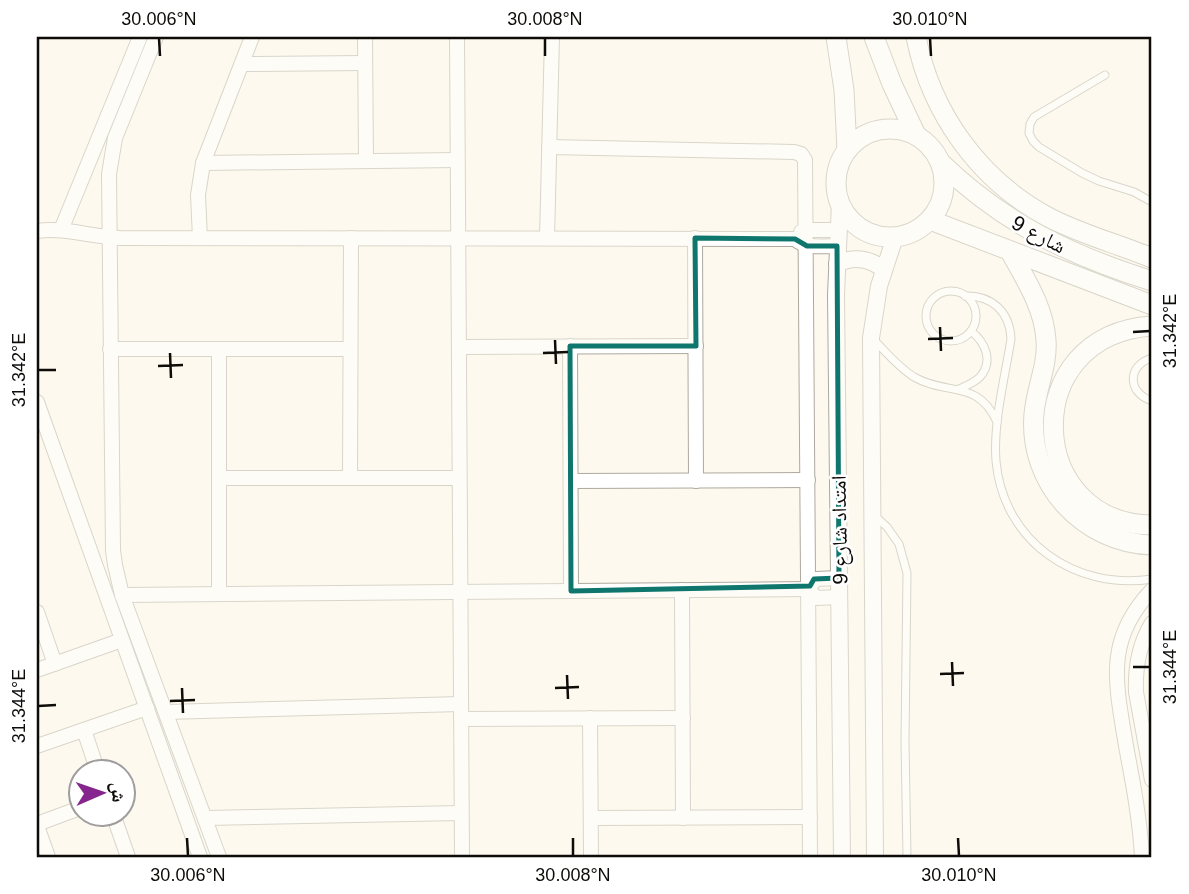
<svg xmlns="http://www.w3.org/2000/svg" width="1189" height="894" font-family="Helvetica,'Noto Naskh Arabic',sans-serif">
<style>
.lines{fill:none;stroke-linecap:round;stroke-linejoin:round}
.service-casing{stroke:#aea99e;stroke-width:9}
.minor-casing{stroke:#aea99e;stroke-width:16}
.tertiary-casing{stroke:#aea99e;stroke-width:18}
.secondary-casing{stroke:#aea99e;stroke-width:21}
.service{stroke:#fff;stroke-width:7}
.minor{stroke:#fff;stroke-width:14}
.tertiary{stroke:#fff;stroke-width:16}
.secondary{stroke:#fff;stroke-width:19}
.marked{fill:none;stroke:#0f766e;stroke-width:5;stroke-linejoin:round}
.ticks{fill:none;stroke:#0e0c09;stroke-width:2.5}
.labels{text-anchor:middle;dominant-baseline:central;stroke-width:5;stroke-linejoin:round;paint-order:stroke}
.street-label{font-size:21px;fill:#0e0c09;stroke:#fff}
.neatline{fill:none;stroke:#0e0c09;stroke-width:2.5}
.ticks-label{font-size:18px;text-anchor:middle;fill:#0e0c09}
</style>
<rect width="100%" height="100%" fill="#fef9ee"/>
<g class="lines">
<defs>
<g id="service">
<polyline points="1105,75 1034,117 1030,124 1029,133 1033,141 1039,147 1082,173 1099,181 1134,192 1152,202"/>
<circle cx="951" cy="316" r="25"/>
<path d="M965,296C992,295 1010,312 1011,339C1005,377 993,423 996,461C1003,541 1075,591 1152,579"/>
<path d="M873,339C886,352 898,367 914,377C947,396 978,379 997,422"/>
<path d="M1152,358C1127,365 1127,393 1152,401"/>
<path d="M959,389C966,386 974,383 980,377C994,361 985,342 971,331"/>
<polyline points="874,515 887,527 899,544 907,573 905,741 907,857"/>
</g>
<g id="minor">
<polyline points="156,37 115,138 109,174 113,550 115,565 122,595 219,857"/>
<polyline points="365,37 366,161"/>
<polyline points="457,37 462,857"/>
<polyline points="242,64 365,63"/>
<polyline points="549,147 794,152 801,154 805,160 810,857"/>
<polyline points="203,163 457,160"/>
<polyline points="61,230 140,37"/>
<path d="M37,231C65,227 92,237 120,238L795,239C806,249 823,246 837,246"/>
<polyline points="801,232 807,230 838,230"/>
<polyline points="200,238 198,195 203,163 252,37"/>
<polyline points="547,238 552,37"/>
<polyline points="695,238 696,481"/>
<polyline points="570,346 571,591"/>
<polyline points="459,347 696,346"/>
<polyline points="110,349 350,349"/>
<polyline points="37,402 200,857"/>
<polyline points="219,478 459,478"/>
<polyline points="350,478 351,238"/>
<polyline points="571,481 808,480"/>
<polyline points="808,589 816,598 839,597"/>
<polyline points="808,589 816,579 839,578"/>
<polyline points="682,590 683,818"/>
<polyline points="219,594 219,349"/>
<polyline points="122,595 808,589"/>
<polyline points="37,612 55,664"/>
<path d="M1152,623C1139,644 1135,667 1136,692L1152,780"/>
<polyline points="37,670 122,640"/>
<polyline points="166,712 461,704"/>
<polyline points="590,718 591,857"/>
<polyline points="461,719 683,718"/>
<polyline points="84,730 98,772"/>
<polyline points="37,746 147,708"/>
<polyline points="113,814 128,857"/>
<polyline points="205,818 461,813"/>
<polyline points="591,818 810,817"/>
<polyline points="37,824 80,808"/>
<polyline points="37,826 48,857"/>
<path d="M1142,857C1140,820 1133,783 1126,746C1116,684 1104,640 1152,590"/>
</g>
<g id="tertiary">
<polyline points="840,203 836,295 842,857"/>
<path d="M837,264C853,256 869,258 883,269"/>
<polyline points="875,857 871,338 879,286 895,237"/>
</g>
<g id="secondary">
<polyline points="836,37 844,90 847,150"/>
<polyline points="874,37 892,84 916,135"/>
<path d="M916,37C931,113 979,180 1048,217C1080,234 1118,244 1152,258"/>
<circle cx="890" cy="183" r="54"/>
<path d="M940,162C1003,223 1069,255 1152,281"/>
<polyline points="930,220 1152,305"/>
<path d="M1010,251C1025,279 1044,307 1046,340C1048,366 1036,388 1034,414C1028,483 1083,543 1152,545"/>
<path d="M1152,326C1016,335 1025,524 1152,525"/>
</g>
</defs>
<use href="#service" class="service-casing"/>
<use href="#minor" class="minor-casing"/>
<use href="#tertiary" class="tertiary-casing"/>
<use href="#secondary" class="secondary-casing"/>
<use href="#service" class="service"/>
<use href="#minor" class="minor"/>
<use href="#tertiary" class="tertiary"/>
<use href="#secondary" class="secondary"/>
</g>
<path d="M0 0H1189V894H0ZM695,238L795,239L807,246H837L839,578L814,579L810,586L571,591L570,346H696Z" fill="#fef9ee" fill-opacity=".55" fill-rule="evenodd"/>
<path class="marked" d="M695,238L795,239L807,246H837L839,578L814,579L810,586L571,591L570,346H696Z"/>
<path class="ticks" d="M159,38L160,56M545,38V56M930,38L931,56M940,327L941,351M1133,332L1150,331M928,339L953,338M555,340L556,364M170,353L171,378M543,353L568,352M158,366L183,365M38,370H56M952,662L953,686M1133,667H1150M940,674L964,673M567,675L568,699M182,688L183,713M555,688L579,687M170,701L195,700M38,706L56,705M187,838L188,856M573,838V856M958,838L959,856"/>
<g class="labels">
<g class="street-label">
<text transform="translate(1039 234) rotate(28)">شارع 9</text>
<text transform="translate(839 530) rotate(-91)">امتداد شارع 9</text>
</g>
</g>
<rect width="1189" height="894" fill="none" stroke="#ffffff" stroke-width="77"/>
<g transform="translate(102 793) rotate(88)"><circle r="33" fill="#ffffff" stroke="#9f9e9d" stroke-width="2"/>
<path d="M0-5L12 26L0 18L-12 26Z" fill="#87258e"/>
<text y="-10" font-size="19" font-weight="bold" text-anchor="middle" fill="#0e0c09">ش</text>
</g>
<rect x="38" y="38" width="1112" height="818" class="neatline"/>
<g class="ticks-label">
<text x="159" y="25">30.006°N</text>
<text x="545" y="25">30.008°N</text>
<text x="930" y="25">30.010°N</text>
<text transform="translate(1170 331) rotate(-90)" y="6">31.342°E</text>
<text transform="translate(19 370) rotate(-90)" y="6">31.342°E</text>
<text transform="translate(1170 667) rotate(-90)" y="6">31.344°E</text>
<text transform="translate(19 706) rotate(-90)" y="6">31.344°E</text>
<text x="188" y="881">30.006°N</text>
<text x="573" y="881">30.008°N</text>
<text x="959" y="881">30.010°N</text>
</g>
</svg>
